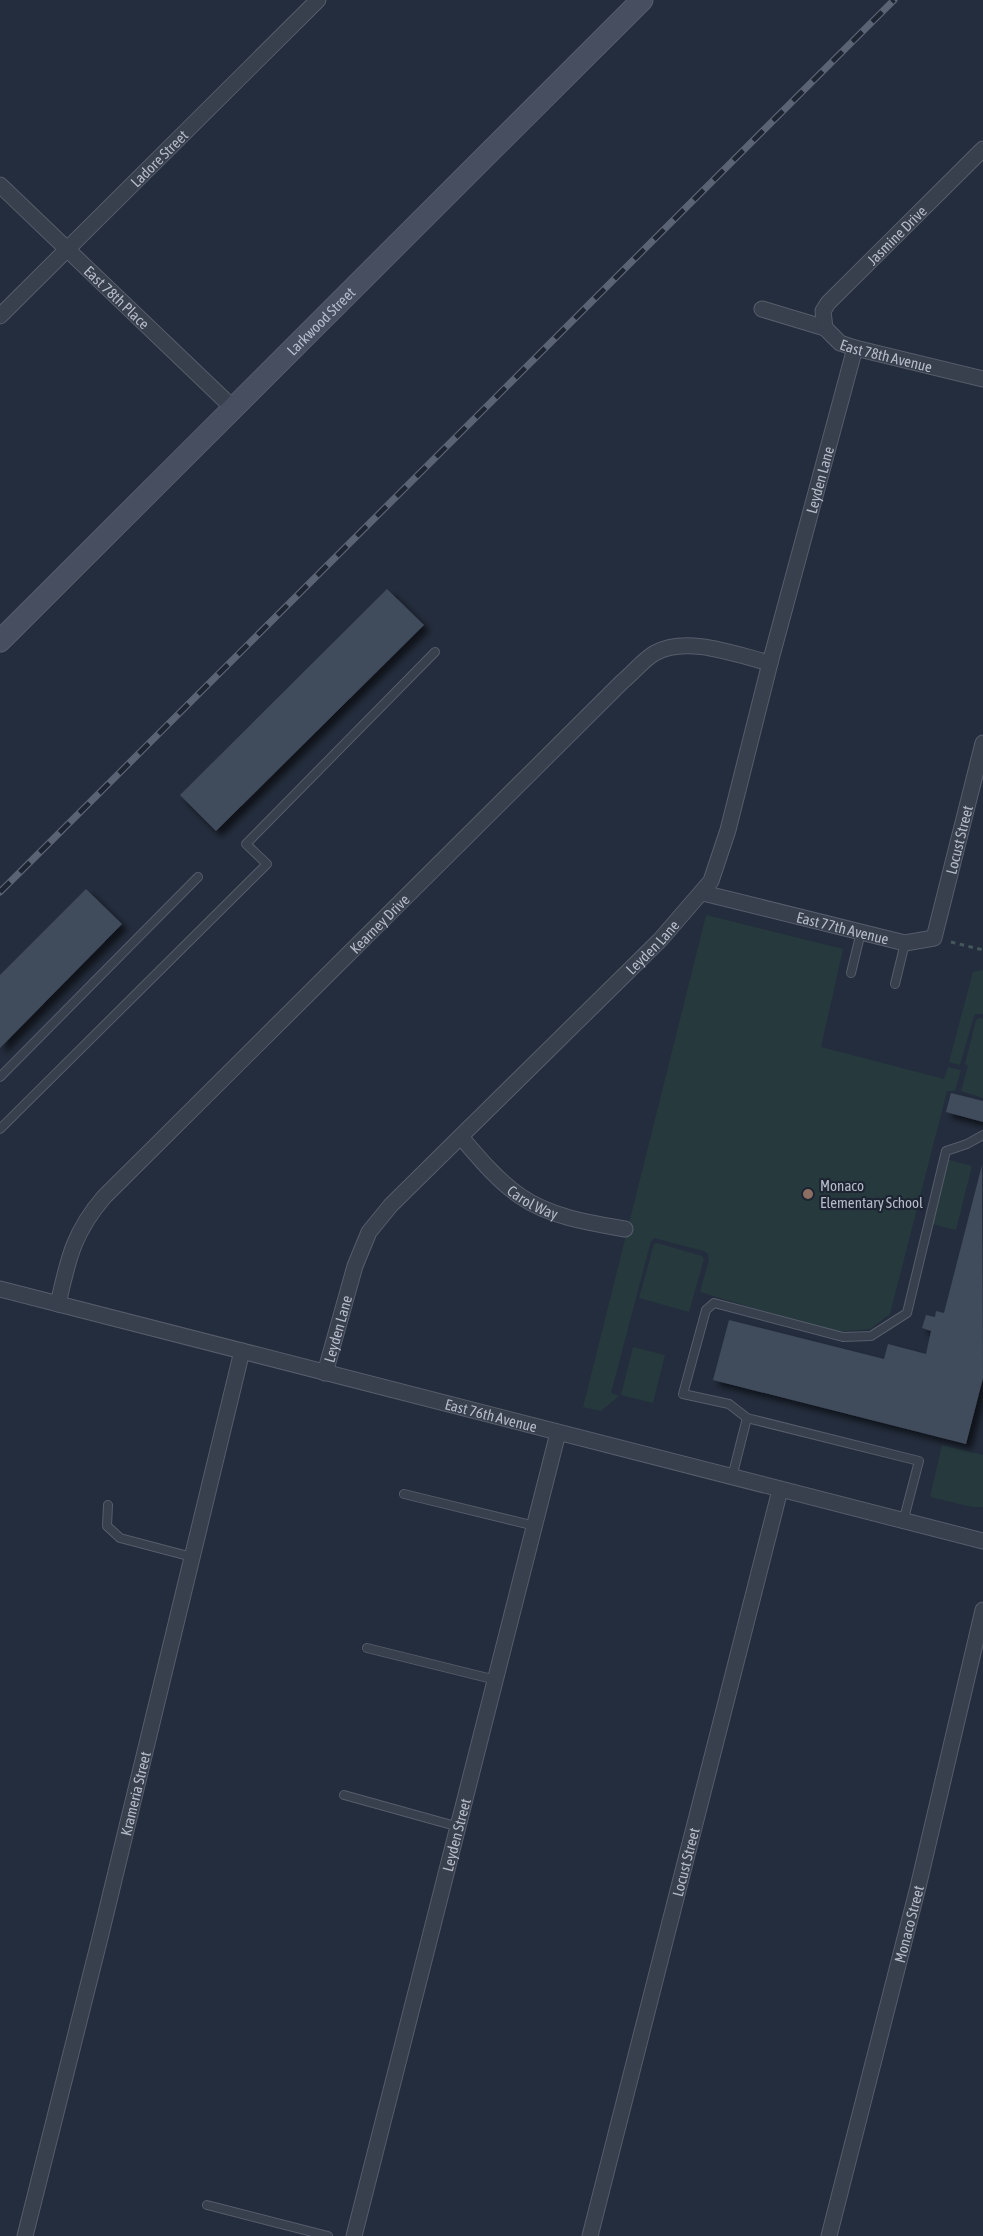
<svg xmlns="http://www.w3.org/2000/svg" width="983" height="2236" font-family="'Asap Condensed',sans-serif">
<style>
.green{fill:#263a3e}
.building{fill:#404b5c;filter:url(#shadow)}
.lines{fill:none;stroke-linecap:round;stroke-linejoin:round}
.lane-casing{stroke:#565d6b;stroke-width:10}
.street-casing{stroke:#565d6b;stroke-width:17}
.secondary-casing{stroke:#565d6b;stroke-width:23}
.path{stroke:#44575b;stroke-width:3;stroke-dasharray:4.5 4.5;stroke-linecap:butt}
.lane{stroke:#383f4d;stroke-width:8}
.street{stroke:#383f4d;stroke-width:15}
.secondary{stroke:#464e60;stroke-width:21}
.rail-casing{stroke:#5a6374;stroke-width:7}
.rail{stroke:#1d2432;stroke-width:4.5;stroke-dasharray:14;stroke-linecap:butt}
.education-dot{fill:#8d6e63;stroke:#1d2432;stroke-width:2}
.labels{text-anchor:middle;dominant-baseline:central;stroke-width:4.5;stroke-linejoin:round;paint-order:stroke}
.street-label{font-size:15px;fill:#b4bac8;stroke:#1d2432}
.poi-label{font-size:15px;fill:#b4bac8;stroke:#1d2432;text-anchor:start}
</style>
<defs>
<filter id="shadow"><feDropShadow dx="5.5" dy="5.5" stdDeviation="3" flood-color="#0009"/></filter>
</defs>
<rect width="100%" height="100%" fill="#242d3d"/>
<g class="green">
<polygon points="706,915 843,949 821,1047 944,1079 948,1067 961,1070 955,1091 947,1091 890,1314 870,1329 835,1332 700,1292 709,1260 708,1254 704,1251 654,1238 651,1241 611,1393 619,1396 601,1411 583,1407"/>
<polygon points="983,970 983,1014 975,1014 973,1019 960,1065 949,1062 973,972"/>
<polygon points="980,1018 983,1019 983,1098 961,1091 968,1066 965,1064 976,1020"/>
<polygon points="949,1160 972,1166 956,1230 932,1224"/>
<polygon points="657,1243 702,1256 704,1259 689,1312 639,1298 654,1244"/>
<polygon points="633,1347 665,1355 653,1403 621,1395"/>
<polygon points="942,1445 983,1455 983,1507 972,1507 930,1497"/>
</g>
<g class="building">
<polygon points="387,589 424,625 216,831 180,795"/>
<polygon points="86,889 122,924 0,1048 0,975"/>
<polygon points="951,1093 983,1101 983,1122 946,1112"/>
<polygon points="982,1165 983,1378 966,1444 713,1380 729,1320 884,1359 888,1344 926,1354 931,1331 922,1328 926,1315 935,1317 936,1311 944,1313"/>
</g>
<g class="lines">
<defs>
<g id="lane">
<polyline points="851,973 861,932"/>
<polyline points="895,984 905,943"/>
<polyline points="0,1077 198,877"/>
<polyline points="0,1129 267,864 246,844 435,652"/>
<polyline points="747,1418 729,1404 683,1394 706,1310 714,1303 843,1337 871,1336 907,1313 946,1151 967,1144 983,1135"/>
<polyline points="732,1477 747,1418 919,1461 903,1522"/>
<polyline points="404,1494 535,1526"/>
<polyline points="108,1505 107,1526 120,1538 192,1557"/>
<polyline points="367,1648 496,1680"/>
<polyline points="344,1795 459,1827"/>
<polyline points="207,2205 328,2236"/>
</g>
<g id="street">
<path id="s1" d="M0,185L233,408"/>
<path id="s2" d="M762,309L825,328L840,343L855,348L983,379"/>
<path id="s3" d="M0,316L318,0"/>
<path id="s4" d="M825,328L823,311L828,303L983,149"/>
<path id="s5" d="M703,893L905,943L934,938L983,743"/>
<path id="s6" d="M461,1137C479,1158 497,1180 520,1196C550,1217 590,1223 625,1229"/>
<path id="s7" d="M0,1289L983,1541"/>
<path id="s8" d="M58,1304C68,1260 73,1233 104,1197L623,681C634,672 644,659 655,653C687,635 737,655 770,663"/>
<path id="s9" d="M325,1373L355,1266L369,1232L391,1205L660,940L711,881L728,830L770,663L855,348"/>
<path id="s10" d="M25,2236L100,1938L242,1351"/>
<path id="s11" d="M354,2236L558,1433"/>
<path id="s12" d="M590,2236L780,1490"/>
<path id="s13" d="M829,2236L918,1887L983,1610"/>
</g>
<g id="secondary">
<path id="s14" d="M0,641L642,0"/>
</g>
</defs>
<use href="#lane" class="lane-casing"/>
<use href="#street" class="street-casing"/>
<use href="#secondary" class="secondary-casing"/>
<polyline class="path" points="951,942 983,950"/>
<use href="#lane" class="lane"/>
<use href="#street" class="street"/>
<use href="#secondary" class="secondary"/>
<defs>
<polyline id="rail" points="0,892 894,0"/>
</defs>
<use href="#rail" class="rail-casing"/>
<use href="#rail" class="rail"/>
</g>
<circle class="education-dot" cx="808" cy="1194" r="6"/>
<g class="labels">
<g class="street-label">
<text stroke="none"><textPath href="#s3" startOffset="224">Ladore Street</textPath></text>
<text stroke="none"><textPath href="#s4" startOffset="123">Jasmine Drive</textPath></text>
<text stroke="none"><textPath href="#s1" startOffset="162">East 78th Place</textPath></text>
<text stroke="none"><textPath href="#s14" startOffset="453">Larkwood Street</textPath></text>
<text stroke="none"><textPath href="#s2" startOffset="135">East 78th Avenue</textPath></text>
<text stroke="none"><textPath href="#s9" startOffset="1054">Leyden Lane</textPath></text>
<text stroke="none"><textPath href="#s5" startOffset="339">Locust Street</textPath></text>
<text stroke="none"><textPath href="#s8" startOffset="506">Kearney Drive</textPath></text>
<text stroke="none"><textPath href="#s5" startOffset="144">East 77th Avenue</textPath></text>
<text stroke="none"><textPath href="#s9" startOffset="550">Leyden Lane</textPath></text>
<text stroke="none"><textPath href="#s6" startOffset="98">Carol Way</textPath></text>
<text stroke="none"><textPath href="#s9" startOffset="46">Leyden Lane</textPath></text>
<text stroke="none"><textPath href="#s7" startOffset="507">East 76th Avenue</textPath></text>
<text stroke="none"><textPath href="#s10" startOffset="456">Krameria Street</textPath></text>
<text stroke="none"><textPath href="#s11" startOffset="414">Leyden Street</textPath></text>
<text stroke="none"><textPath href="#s12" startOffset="386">Locust Street</textPath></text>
<text stroke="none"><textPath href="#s13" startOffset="322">Monaco Street</textPath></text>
</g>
<g class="poi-label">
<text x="820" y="1185">Monaco<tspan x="820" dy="17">Elementary School</tspan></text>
</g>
</g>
</svg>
